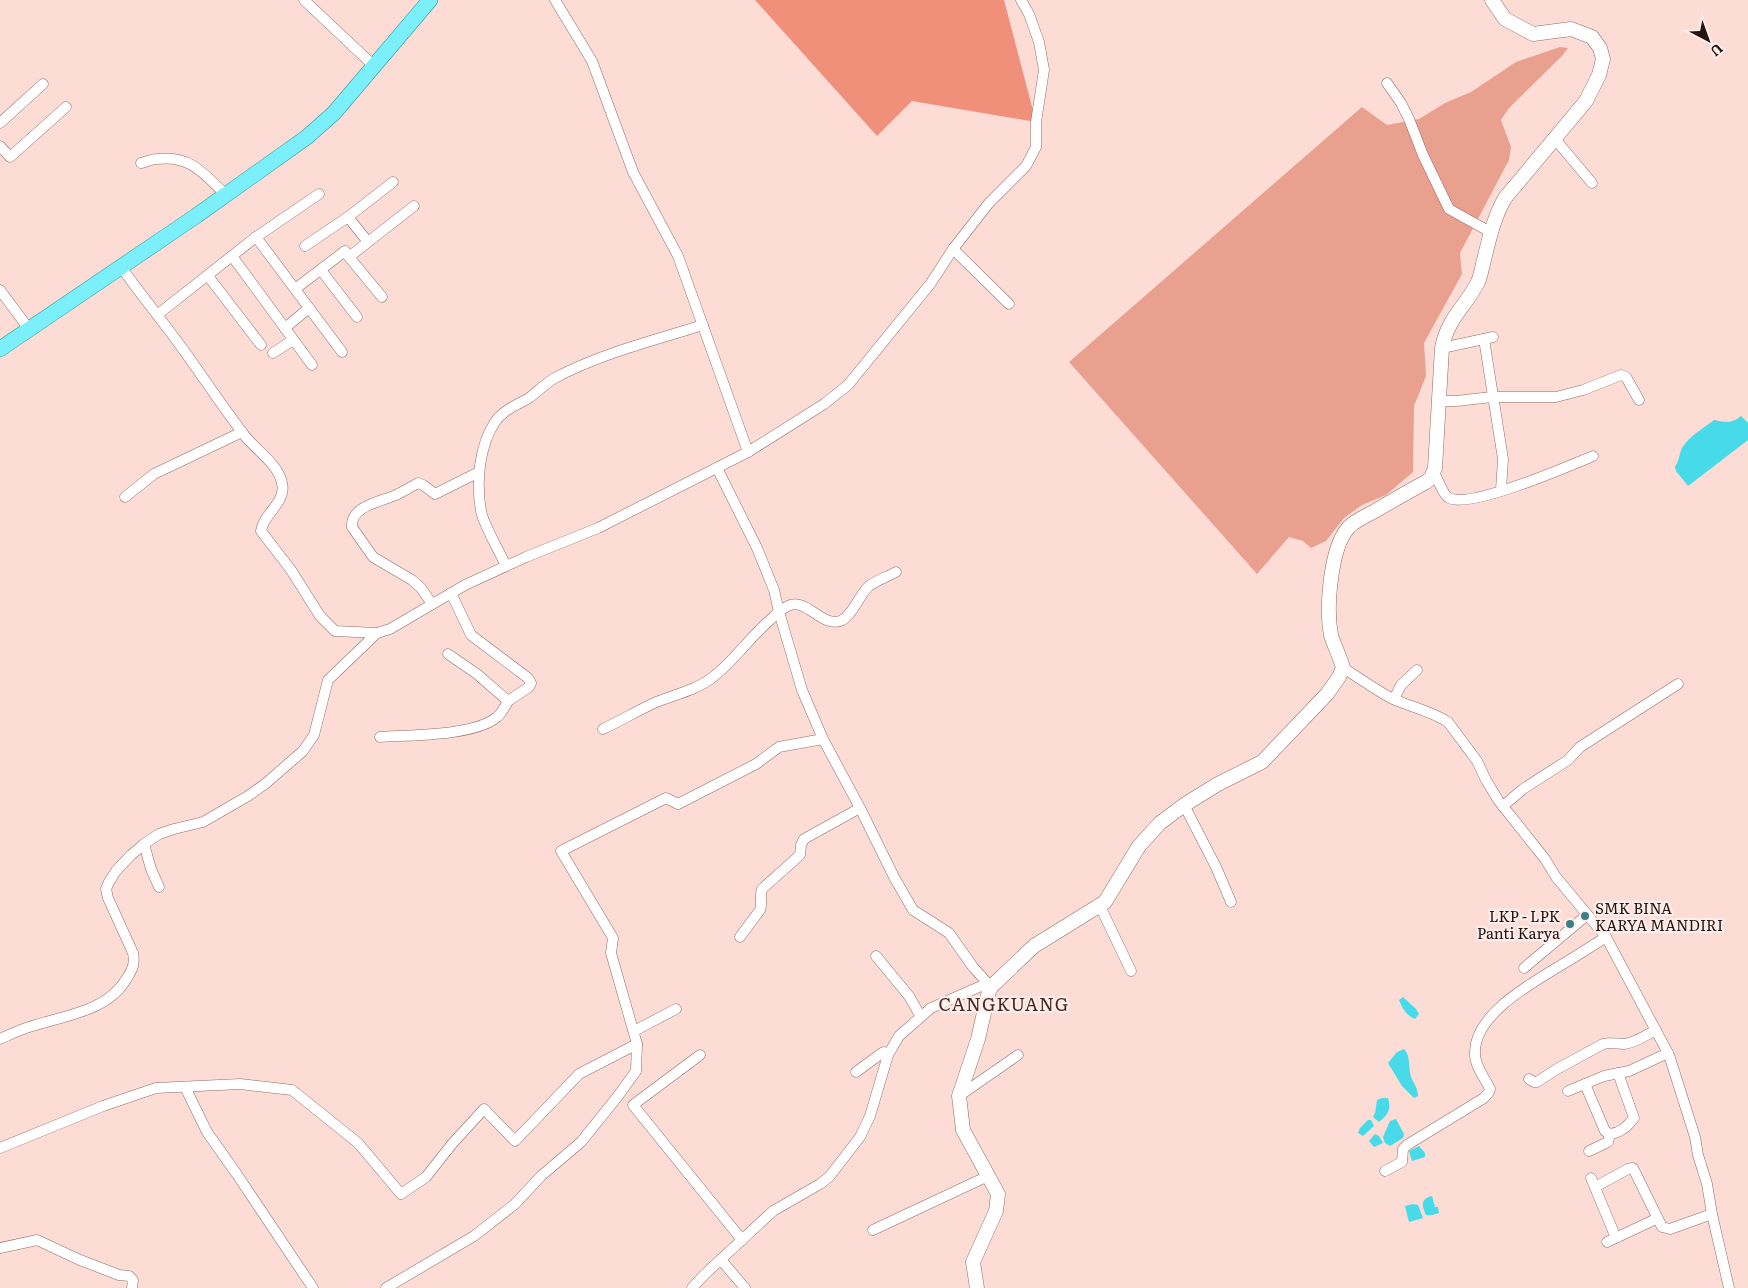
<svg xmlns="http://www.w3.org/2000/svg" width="1748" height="1288" font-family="Literata,serif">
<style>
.green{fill:#eaa08f}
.forest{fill:#f08f7a}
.water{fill:#47dae8}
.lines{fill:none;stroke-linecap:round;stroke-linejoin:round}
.street-casing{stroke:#8f6c64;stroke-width:11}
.secondary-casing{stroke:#8f6c64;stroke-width:15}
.primary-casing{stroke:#239da6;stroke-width:16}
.street{stroke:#fff;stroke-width:10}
.secondary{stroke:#fff;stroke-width:14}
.primary{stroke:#7bf0fa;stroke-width:15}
.poi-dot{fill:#398188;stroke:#feedea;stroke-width:2}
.labels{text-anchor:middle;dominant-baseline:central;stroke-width:4.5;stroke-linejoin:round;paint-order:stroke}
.poi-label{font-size:15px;fill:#231512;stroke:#feedea;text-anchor:start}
.quarter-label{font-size:18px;letter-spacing:1px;fill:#482a23;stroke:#feedea}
</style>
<rect width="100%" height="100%" fill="#fcdcd5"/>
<polygon class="green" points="1560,47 1568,48 1562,56 1509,108 1501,120 1511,147 1509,160 1460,253 1462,274 1424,343 1426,376 1414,406 1413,472 1386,495 1362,505 1344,518 1326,541 1311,548 1303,541 1289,537 1257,574 1069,362 1362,107 1387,125 1419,119 1445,103 1471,92 1516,62"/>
<polygon class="forest" points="755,0 1004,0 1036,122 912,101 877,136"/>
<g class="water">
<path d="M1741,416L1748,423V440L1688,486L1676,471L1675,467C1680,459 1679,454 1682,448C1689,436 1704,428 1714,420C1725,422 1732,424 1741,416Z"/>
<path d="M1403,997L1416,1009L1419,1014L1415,1019C1407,1016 1402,1008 1399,1000Z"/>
<path d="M1404,1049C1411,1057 1408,1067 1411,1077C1414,1084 1418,1088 1418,1096L1414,1098L1402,1086L1388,1063L1397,1052Z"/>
<path d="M1382,1098H1388C1391,1109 1389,1114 1379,1122L1373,1117L1375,1113L1377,1100Z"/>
<polygon points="1396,1119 1404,1134 1403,1138 1390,1146 1385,1143 1383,1137 1390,1121"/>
<polygon points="1368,1120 1371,1120 1374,1126 1363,1136 1358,1133 1360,1128"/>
<polygon points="1375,1134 1379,1136 1383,1143 1374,1147 1369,1141"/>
<polygon points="1419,1146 1425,1153 1425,1157 1412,1161 1409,1151"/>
<path d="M1432,1196L1435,1207H1438L1439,1213L1432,1215H1426C1422,1205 1420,1199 1432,1196Z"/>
<polygon points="1413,1204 1418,1205 1423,1218 1409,1222 1405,1206"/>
</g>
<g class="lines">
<defs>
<g id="street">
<polyline points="304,0 374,66"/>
<polyline points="555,0 592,61 633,172 678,256 748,452"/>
<polyline points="1387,83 1401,103 1409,119 1423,155 1449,209 1492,233"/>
<polyline points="0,123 43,84"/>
<polyline points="1555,139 1592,183"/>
<polyline points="0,146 10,157 66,107"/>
<path d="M141,163C146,162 152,159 157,159C191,155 204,174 226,195"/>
<polyline points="393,182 348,217 368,242 414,206"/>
<polyline points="256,237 342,352"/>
<polyline points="305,246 348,217"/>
<polyline points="953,249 1009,304"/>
<polyline points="232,256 312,365"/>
<polyline points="349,257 382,297"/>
<path d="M121,267C142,296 164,323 185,352C205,380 224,409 245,436C257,451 278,464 282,483C287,502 263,514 261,531L291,570L320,616L335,631L377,633L390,629L465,585L526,557L598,528L748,452L824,404L848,385L931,283L953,249L989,203L1026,166L1036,147V122L1044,70L1039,42L1029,14L1021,0"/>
<polyline points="321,270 357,317"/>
<polyline points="208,276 261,345"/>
<polyline points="295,289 345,251 349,257 368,242"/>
<polyline points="0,290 29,329"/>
<polyline points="157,315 256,237 319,194"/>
<polyline points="285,328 309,308"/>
<polyline points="1484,339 1503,459 1501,490"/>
<polyline points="1442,348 1493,337"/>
<polyline points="273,353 293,340"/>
<polyline points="1439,401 1456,401 1492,397 1556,397 1583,390 1621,375 1626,377 1639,400"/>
<polyline points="717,468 757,548 774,590 779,612 802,690 823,739 860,808 894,877 913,910 949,933 973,967 991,987"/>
<path d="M1434,472C1437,478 1444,496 1449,498C1470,509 1569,466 1593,456"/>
<polyline points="125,497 154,474 242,432"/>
<path d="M506,566C500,552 483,524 481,511C476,483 479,446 495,422C503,410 517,405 529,398C537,392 544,385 553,379C599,354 652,341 703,325"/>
<path d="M432,604L421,588L412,580L373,557L352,527C350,506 382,501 396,495C404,491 411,487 418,483L423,485L435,494L479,472"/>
<polyline points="448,654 477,674 508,701 529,687 531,683 528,678 471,635 451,593"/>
<path d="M1343,668C1360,678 1375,690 1393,699C1411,707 1431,711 1448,722L1477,761L1486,780L1498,800L1545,859L1556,877L1606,937L1669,1055L1695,1137L1698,1155L1707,1184L1712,1214L1729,1288"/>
<polyline points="1394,699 1401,685 1417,670"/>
<path d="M603,729C620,721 637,711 654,703C673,695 697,690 713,677C734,661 749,638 770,620C775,615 781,609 788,606C806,597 821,627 840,621C852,617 859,595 869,586C877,580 887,577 896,572"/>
<path d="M380,737C409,735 475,736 497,717C502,713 505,707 508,701"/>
<polyline points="1184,805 1216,867 1231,902"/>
<polyline points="1503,806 1523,789 1568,760 1580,747 1678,684"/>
<polyline points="144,844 151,869 159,887"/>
<polyline points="1100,906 1131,971"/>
<path d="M740,937L760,910C763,903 759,896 762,889L800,855L801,845L804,839L860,808"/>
<polyline points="876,956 909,996 921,1017"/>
<polyline points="1524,968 1587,915"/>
<polyline points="634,1031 676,1009"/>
<path d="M0,1039C9,1035 19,1030 29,1027C62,1016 108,1012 127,978C133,969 135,963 133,953L108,898L106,889L109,882L116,871L131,855L144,844L159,834L174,829L203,822L248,796L265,784L303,751L314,735L328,680L377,633"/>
<polyline points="700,1055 633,1105 742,1240"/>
<polyline points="856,1072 882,1053 884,1052 888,1055"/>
<path d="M1529,1079L1534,1082H1537L1557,1069L1603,1044C1610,1042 1617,1044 1624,1044C1635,1043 1646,1035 1656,1030"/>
<path d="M1585,1084L1605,1131L1610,1134C1620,1133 1628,1126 1634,1118L1618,1073"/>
<polyline points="185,1087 207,1132 236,1173 313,1288"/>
<polyline points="1568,1091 1604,1076 1629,1071 1668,1053"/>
<polyline points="959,1096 1018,1055"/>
<polyline points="0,1148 103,1106 156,1088 240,1084 292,1090 358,1143 401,1194 426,1177 452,1144 484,1109 515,1141 579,1074 637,1044"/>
<polyline points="1589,1151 1608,1142 1610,1134"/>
<path d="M1385,1171L1402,1162L1403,1149L1407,1145L1484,1098L1489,1092L1490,1089C1485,1078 1475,1067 1475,1054C1473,1014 1534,982 1563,964C1578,955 1592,946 1606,937"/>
<polyline points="1591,1178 1616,1238"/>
<polyline points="1595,1187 1628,1169 1633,1168 1662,1227 1670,1229 1712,1214"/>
<polyline points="873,1230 988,1176"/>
<polyline points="1607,1242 1656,1219"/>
<polyline points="0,1248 37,1240 80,1260 119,1275 129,1276 133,1280 132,1288"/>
<polyline points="721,1260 745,1288"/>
<polyline points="386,1288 474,1236 515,1204 541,1176 581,1142 618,1096 636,1071 637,1044 611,953 613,938 561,851 666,798 678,804 756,764 779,747 823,739"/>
<polyline points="692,1288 704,1275 773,1211 820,1184 829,1177 860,1137 870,1116 888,1055 899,1036 931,1008 988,983"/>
</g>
<path id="secondary" d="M977,1288L973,1262L996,1211L998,1194L963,1130L959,1096L978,1039L989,991L991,987L1034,946L1105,902L1139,846L1160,823L1184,805L1218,784L1262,762L1327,694L1339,677L1343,668C1340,656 1334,646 1331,635C1326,609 1330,547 1349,527C1356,520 1366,516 1375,511C1392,501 1409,491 1426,482L1431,478L1435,468L1442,348C1447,319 1466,306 1478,282C1481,275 1482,267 1484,260C1489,239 1494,217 1505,198L1586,101L1599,75L1603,59L1600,48L1592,37L1571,29L1533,34L1505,19L1492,0"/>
<polyline id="primary" points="0,349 196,216 307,137 334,113 430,0"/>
</defs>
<use href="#street" class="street-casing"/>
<use href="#secondary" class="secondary-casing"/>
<use href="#primary" class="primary-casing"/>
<use href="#street" class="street"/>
<use href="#secondary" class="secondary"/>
<use href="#primary" class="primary"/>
</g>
<g class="poi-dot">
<circle cx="1585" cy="916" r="5"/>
<circle cx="1570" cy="924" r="5"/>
</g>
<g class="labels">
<g class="poi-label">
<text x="1595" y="907">SMK BINA<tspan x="1595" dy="17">KARYA MANDIRI</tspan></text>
<text x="1560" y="915" text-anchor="end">LKP - LPK<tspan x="1560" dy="17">Panti Karya</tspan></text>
</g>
<g class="quarter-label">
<text x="1004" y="1003">CANGKUANG</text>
</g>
</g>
<g transform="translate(1708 40) rotate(139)" stroke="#feedea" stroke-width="4" paint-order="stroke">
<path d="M0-4L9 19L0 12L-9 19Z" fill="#231512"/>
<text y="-8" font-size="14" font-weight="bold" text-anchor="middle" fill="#231512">U</text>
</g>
</svg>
